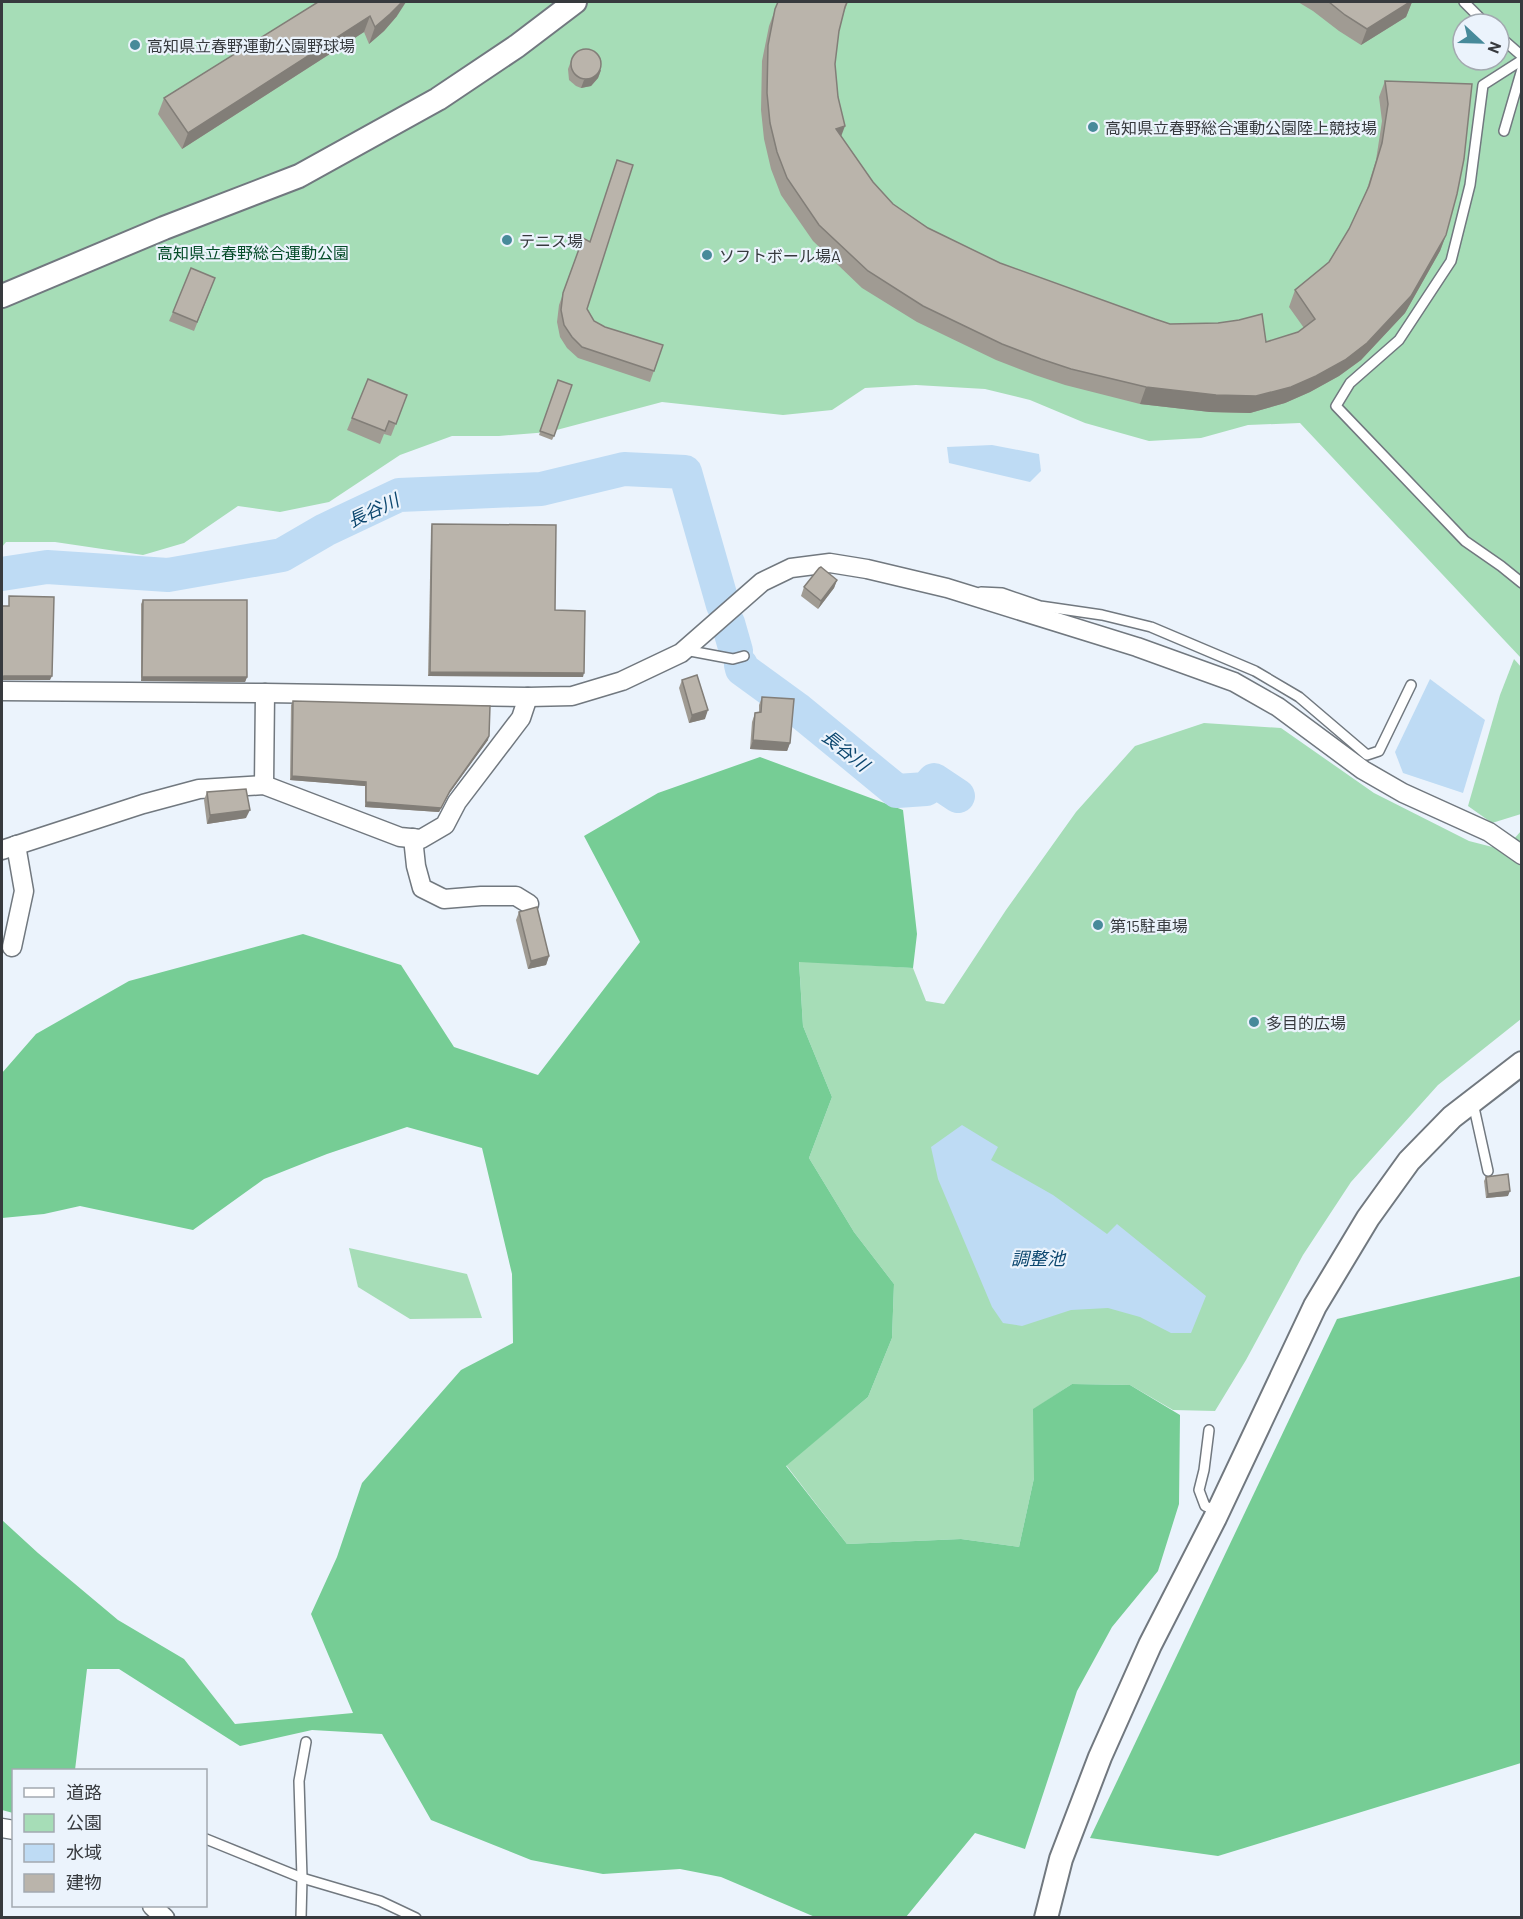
<svg xmlns="http://www.w3.org/2000/svg" width="1523" height="1919" font-family="Barlow,'Noto Sans JP',sans-serif">
<style>
.green{fill:#a6ddb7;fill-rule:evenodd}
.forest{fill:#76cd95}
.water{fill:#bedbf4}
.lines{fill:none;stroke-linecap:round;stroke-linejoin:round}
.river{stroke:#bedbf4;stroke-width:34}
.service-casing{stroke:#71787f;stroke-width:12}
.minor-casing{stroke:#71787f;stroke-width:21}
.tertiary-casing{stroke:#71787f;stroke-width:26}
.service{stroke:#fff;stroke-width:9}
.minor{stroke:#fff;stroke-width:18}
.tertiary{stroke:#fff;stroke-width:22}
.wall{fill:#a09b93}
.shaded-wall{fill:#827e78}
.building{fill:#bab4ab;stroke:#827e78;stroke-width:1.5}
.poi-dot{fill:#478a9a;stroke:#ebf3fc;stroke-width:2}
.labels{text-anchor:middle;dominant-baseline:central;stroke-width:4.5;stroke-linejoin:round;paint-order:stroke}
.poi-label{font-size:16px;fill:#373a3e;stroke:#ebf3fc;text-anchor:start}
.park-label{font-size:16px;fill:#054c29;stroke:#ebf3fc}
.water-label{font-size:18px;font-style:italic;fill:#0b466e;stroke:#ebf3fc}
</style>
<rect width="100%" height="100%" fill="#ebf3fc"/>
<g class="green">
<path d="M2,2H1521V658L1300,423L1248,425L1201,438L1149,441L1085,423L1030,400L985,389L916,385L865,388L832,410L783,415L662,402L549,432L499,436H452L400,455L329,502L280,512L238,506L184,543L143,555L55,542H6L2,547ZM1463,24H1499V60H1463Z"/>
<polygon points="1514,659 1522,668 1521,814 1492,823 1468,806 1500,695"/>
<polygon points="1204,723 1281,728 1374,793 1469,841 1504,850 1521,831 1521,1019 1438,1085 1351,1182 1303,1255 1246,1360 1215,1411 1173,1410 1130,1385 1072,1384 1034,1409 1034,1478 1019,1547 961,1539 847,1544 786,1465 868,1397 892,1338 894,1284 854,1232 809,1158 832,1097 803,1026 799,961 913,968 926,1001 944,1004 1006,910 1076,812 1135,746"/>
<polygon points="349,1248 467,1274 482,1318 410,1319 358,1287"/>
</g>
<g class="forest">
<polygon points="760,757 903,810 917,934 913,968 799,962 803,1026 832,1097 809,1158 854,1232 894,1284 892,1338 868,1397 786,1466 847,1544 961,1539 1019,1547 1034,1478 1033,1409 1072,1384 1130,1385 1180,1415 1179,1504 1158,1571 1112,1627 1077,1691 1025,1849 975,1833 906,1917 815,1917 721,1877 680,1869 603,1874 531,1860 431,1820 382,1734 312,1730 240,1746 119,1669 87,1669 75,1770 14,1770 13,1813 2,1810 2,1520 38,1553 118,1620 184,1659 235,1724 353,1713 311,1614 337,1557 362,1483 461,1370 513,1343 512,1274 482,1148 407,1127 327,1154 264,1179 193,1230 80,1206 44,1214 2,1218 2,1073 36,1034 129,981 303,934 401,965 454,1047 538,1075 640,942 584,836 658,793"/>
<polygon points="1521,1276 1521,1763 1218,1856 1090,1838 1337,1319"/>
</g>
<g class="water">
<polygon points="992,445 1039,454 1041,471 1030,482 949,463 947,447"/>
<polygon points="1430,679 1485,720 1463,793 1403,773 1395,752"/>
<polygon points="962,1125 998,1147 991,1160 1053,1195 1107,1234 1117,1224 1206,1296 1191,1333 1171,1333 1140,1317 1108,1308 1071,1310 1022,1326 1003,1323 992,1307 938,1179 931,1147"/>
</g>
<g class="lines">
<g class="river">
<polyline points="2,574 47,567 168,575 282,555 325,530 399,495 541,489 624,469 685,472 723,605"/>
<polyline points="728,623 736,651"/>
<polyline points="741,665 742,669 797,709 897,791 926,789 934,780 958,796"/>
</g>
<defs>
<g id="service">
<polyline points="1464,2 1486,24"/>
<polyline points="1499,36 1522,56"/>
<polyline points="1522,60 1483,85 1470,185 1451,261 1399,340 1350,383 1336,406 1465,541 1501,566 1522,583"/>
<polyline points="1504,131 1522,69"/>
<polyline points="981,592 1002,593 1040,606 1102,615 1151,627 1255,671 1299,697 1367,755 1379,751 1411,685"/>
<polyline points="685,650 733,659 744,656"/>
<polyline points="1473,1103 1488,1171"/>
<polyline points="1209,1430 1204,1470 1199,1490 1205,1506 1218,1511"/>
<polyline points="206,1839 302,1878 380,1901 416,1918"/>
<polyline points="301,1918 302,1878 299,1781 306,1742"/>
</g>
<g id="minor">
<polyline points="2,691 265,693 528,697 572,696 622,681 681,653 762,582 791,568 830,563 867,569 947,588 1137,647 1234,682 1278,707 1363,770 1403,793 1489,832 1522,855"/>
<polyline points="264,785 265,693"/>
<polyline points="413,838 416,866 422,888 444,899 481,896 516,896 529,904"/>
<polyline points="2,850 143,804 199,789 264,785 400,837 421,839 445,825 457,802 521,718 528,697"/>
<polyline points="12,947 24,891 16,845"/>
<polyline points="2,1828 14,1830"/>
<polyline points="152,1906 165,1918"/>
</g>
<g id="tertiary">
<polyline points="2,296 164,228 299,176 438,99 517,46 575,2"/>
<polyline points="1046,1918 1061,1859 1100,1757 1150,1645 1215,1518 1315,1306 1368,1218 1409,1161 1452,1117 1522,1063"/>
</g>
</defs>
<use href="#service" class="service-casing"/>
<use href="#minor" class="minor-casing"/>
<use href="#tertiary" class="tertiary-casing"/>
<use href="#service" class="service"/>
<use href="#minor" class="minor"/>
<use href="#tertiary" class="tertiary"/>
</g>
<g class="wall">
<polygon points="318,2 397,16 384,31 369,44 364,32 182,149 158,114 164,98"/>
<polygon points="778,2 848,2 844,12 839,31 835,64 841,136 873,182 893,204 928,228 1000,263 1155,319 1170,324 1266,342 1298,332 1304,328 1289,307 1295,290 1329,262 1349,229 1366,192 1376,160 1382,121 1379,97 1385,81 1446,235 1440,251 1405,313 1361,360 1339,376 1310,392 1285,403 1250,413 1210,412 1140,404 1065,385 1035,375 996,360 917,322 862,288 813,241 781,195 771,169 764,139 761,110 762,61 769,26"/>
<polygon points="1298,2 1412,2 1406,17 1361,45 1339,31 1313,11"/>
<polygon points="571,61 601,70 598,78 591,86 581,88 576,86 569,80 568,69"/>
<polygon points="583,238 587,309 594,321 605,327 663,345 650,382 578,358 567,348 560,337 557,322 559,305"/>
<polygon points="212,286 194,331 169,321 173,312"/>
<polygon points="558,380 554,436 552,440 539,435"/>
<polygon points="407,395 391,436 384,434 380,444 347,430 352,418"/>
<polygon points="432,524 555,610 583,677 428,676 431,528"/>
<polygon points="837,580 834,588 818,609 801,596 804,587"/>
<polygon points="143,600 247,677 245,682 141,681 141,604"/>
<polygon points="682,680 705,719 689,723 679,688"/>
<polygon points="762,697 790,743 787,751 750,749 752,722 755,713 759,713 759,705"/>
<polygon points="293,701 488,740 448,795 439,812 365,807 365,786 290,780 291,705"/>
<polygon points="207,792 246,818 207,824 204,800"/>
<polygon points="519,912 549,956 546,965 528,969 516,920"/>
<polygon points="1486,1177 1508,1196 1486,1198 1484,1181"/>
</g>
<g class="shaded-wall">
<polygon points="402,2 406,2 397,16 384,31 369,44 375,27"/>
<polygon points="1410,2 1412,2 1406,17 1361,45 1367,29"/>
<polygon points="370,16 364,32 182,149 188,133"/>
<polygon points="601,70 598,78 591,86 581,88 584,80"/>
<polygon points="845,126 839,142 836,129"/>
<polygon points="1446,235 1440,251 1405,313 1361,360 1339,376 1310,392 1285,403 1250,413 1210,412 1140,404 1146,387 1411,296"/>
<polygon points="837,580 834,588 818,609 821,601"/>
<polygon points="430,672 584,673 583,677 428,676"/>
<polygon points="4,676 52,676 50,680 2,680 2,677"/>
<polygon points="142,677 247,677 245,682 141,681"/>
<polygon points="708,710 705,719 689,723 692,715"/>
<polygon points="489,736 488,740 448,795 439,812 365,807 366,802 450,791"/>
<polygon points="753,740 790,743 787,751 750,749"/>
<polygon points="292,776 366,782 365,786 290,780"/>
<polygon points="250,810 246,818 207,824 210,815"/>
<polygon points="549,956 546,965 528,969 531,961"/>
<polygon points="1510,1191 1508,1196 1486,1198 1488,1194"/>
</g>
<g class="building">
<polygon points="318,2 402,2 390,14 375,27 370,16 188,133 164,98"/>
<polygon points="778,2 847,2 845,7 839,31 835,64 838,97 845,126 836,129 873,182 893,204 928,228 1000,263 1155,319 1170,324 1218,323 1239,320 1262,314 1266,342 1298,332 1315,319 1295,290 1329,262 1349,229 1369,186 1382,143 1388,104 1385,81 1472,84 1464,159 1457,194 1446,235 1411,296 1367,343 1345,360 1316,376 1291,387 1256,396 1216,395 1146,387 1071,369 1041,359 1002,344 923,306 868,271 819,225 787,178 777,152 770,123 767,93 768,45 775,9"/>
<polygon points="1329,2 1410,2 1367,29 1345,15"/>
<circle cx="586" cy="64" r="15"/>
<polygon points="617,160 633,165 587,309 594,321 605,327 663,345 654,371 582,347 572,337 564,325 561,310 563,293 583,238 590,242"/>
<polygon points="191,268 215,278 197,322 173,312"/>
<polygon points="368,379 407,395 396,424 389,421 385,431 352,418"/>
<polygon points="558,380 572,385 554,436 540,431"/>
<polygon points="432,524 556,525 555,610 585,611 584,673 430,672"/>
<polygon points="821,567 837,580 821,601 804,587 819,568"/>
<polygon points="9,596 54,597 52,676 4,676 2,677 2,606 9,606"/>
<polygon points="143,600 247,600 247,677 142,677"/>
<polygon points="697,675 708,710 692,715 682,680"/>
<polygon points="762,697 794,699 790,743 753,740 755,713 761,712"/>
<polygon points="293,701 490,706 489,736 450,791 441,808 366,802 366,782 292,776"/>
<polygon points="246,789 250,810 210,815 207,792"/>
<polygon points="537,907 549,956 531,961 519,912"/>
<polygon points="1508,1174 1510,1191 1488,1194 1486,1177"/>
</g>
<g class="poi-dot">
<circle cx="135" cy="45" r="6"/>
<circle cx="1093" cy="127" r="6"/>
<circle cx="507" cy="240" r="6"/>
<circle cx="707" cy="255" r="6"/>
<circle cx="1098" cy="925" r="6"/>
<circle cx="1254" cy="1022" r="6"/>
</g>
<g class="labels">
<g class="poi-label">
<text x="147" y="45">高知県立春野運動公園野球場</text>
<text x="1105" y="127">高知県立春野総合運動公園陸上競技場</text>
<text x="519" y="240">テニス場</text>
<text x="719" y="255">ソフトボール場A</text>
<text x="1110" y="925">第15駐車場</text>
<text x="1266" y="1022">多目的広場</text>
</g>
<g class="park-label">
<text x="253" y="252">高知県立春野総合運動公園</text>
</g>
<g class="water-label">
<text transform="translate(373 510) rotate(-25)">長谷川</text>
<text transform="translate(846 750) rotate(39)">長谷川</text>
<text x="1038" y="1258">調整池</text>
</g>
</g>
<rect width="1523" height="1919" fill="none" stroke="#373a3e" stroke-width="6"/>
<rect x="12" y="1769" width="195" height="138" fill="#ebf3fc" stroke="#a3a9b0" stroke-width="1.5"/>
<rect x="24" y="1788" width="30" height="9" fill="#ffffff" stroke="#a3a9b0" stroke-width="1.5"/>
<text x="66" y="1799" font-size="18" fill="#373a3e">道路</text>
<rect x="24" y="1814" width="30" height="18" fill="#a6ddb7" stroke="#a3a9b0" stroke-width="1.5"/>
<text x="66" y="1829" font-size="18" fill="#373a3e">公園</text>
<rect x="24" y="1844" width="30" height="18" fill="#bedbf4" stroke="#a3a9b0" stroke-width="1.5"/>
<text x="66" y="1859" font-size="18" fill="#373a3e">水域</text>
<rect x="24" y="1874" width="30" height="18" fill="#bab4ab" stroke="#a3a9b0" stroke-width="1.5"/>
<text x="66" y="1889" font-size="18" fill="#373a3e">建物</text>
<g transform="translate(1481 42) rotate(112)"><circle r="28" fill="#ebf3fc" stroke="#a3a9b0" stroke-width="1.5"/>
<path d="M0-4.5L10 22L0 15L-10 22Z" fill="#478a9a"/>
<text y="-9" font-size="16" font-weight="bold" text-anchor="middle" fill="#373a3e">N</text>
</g>
</svg>
